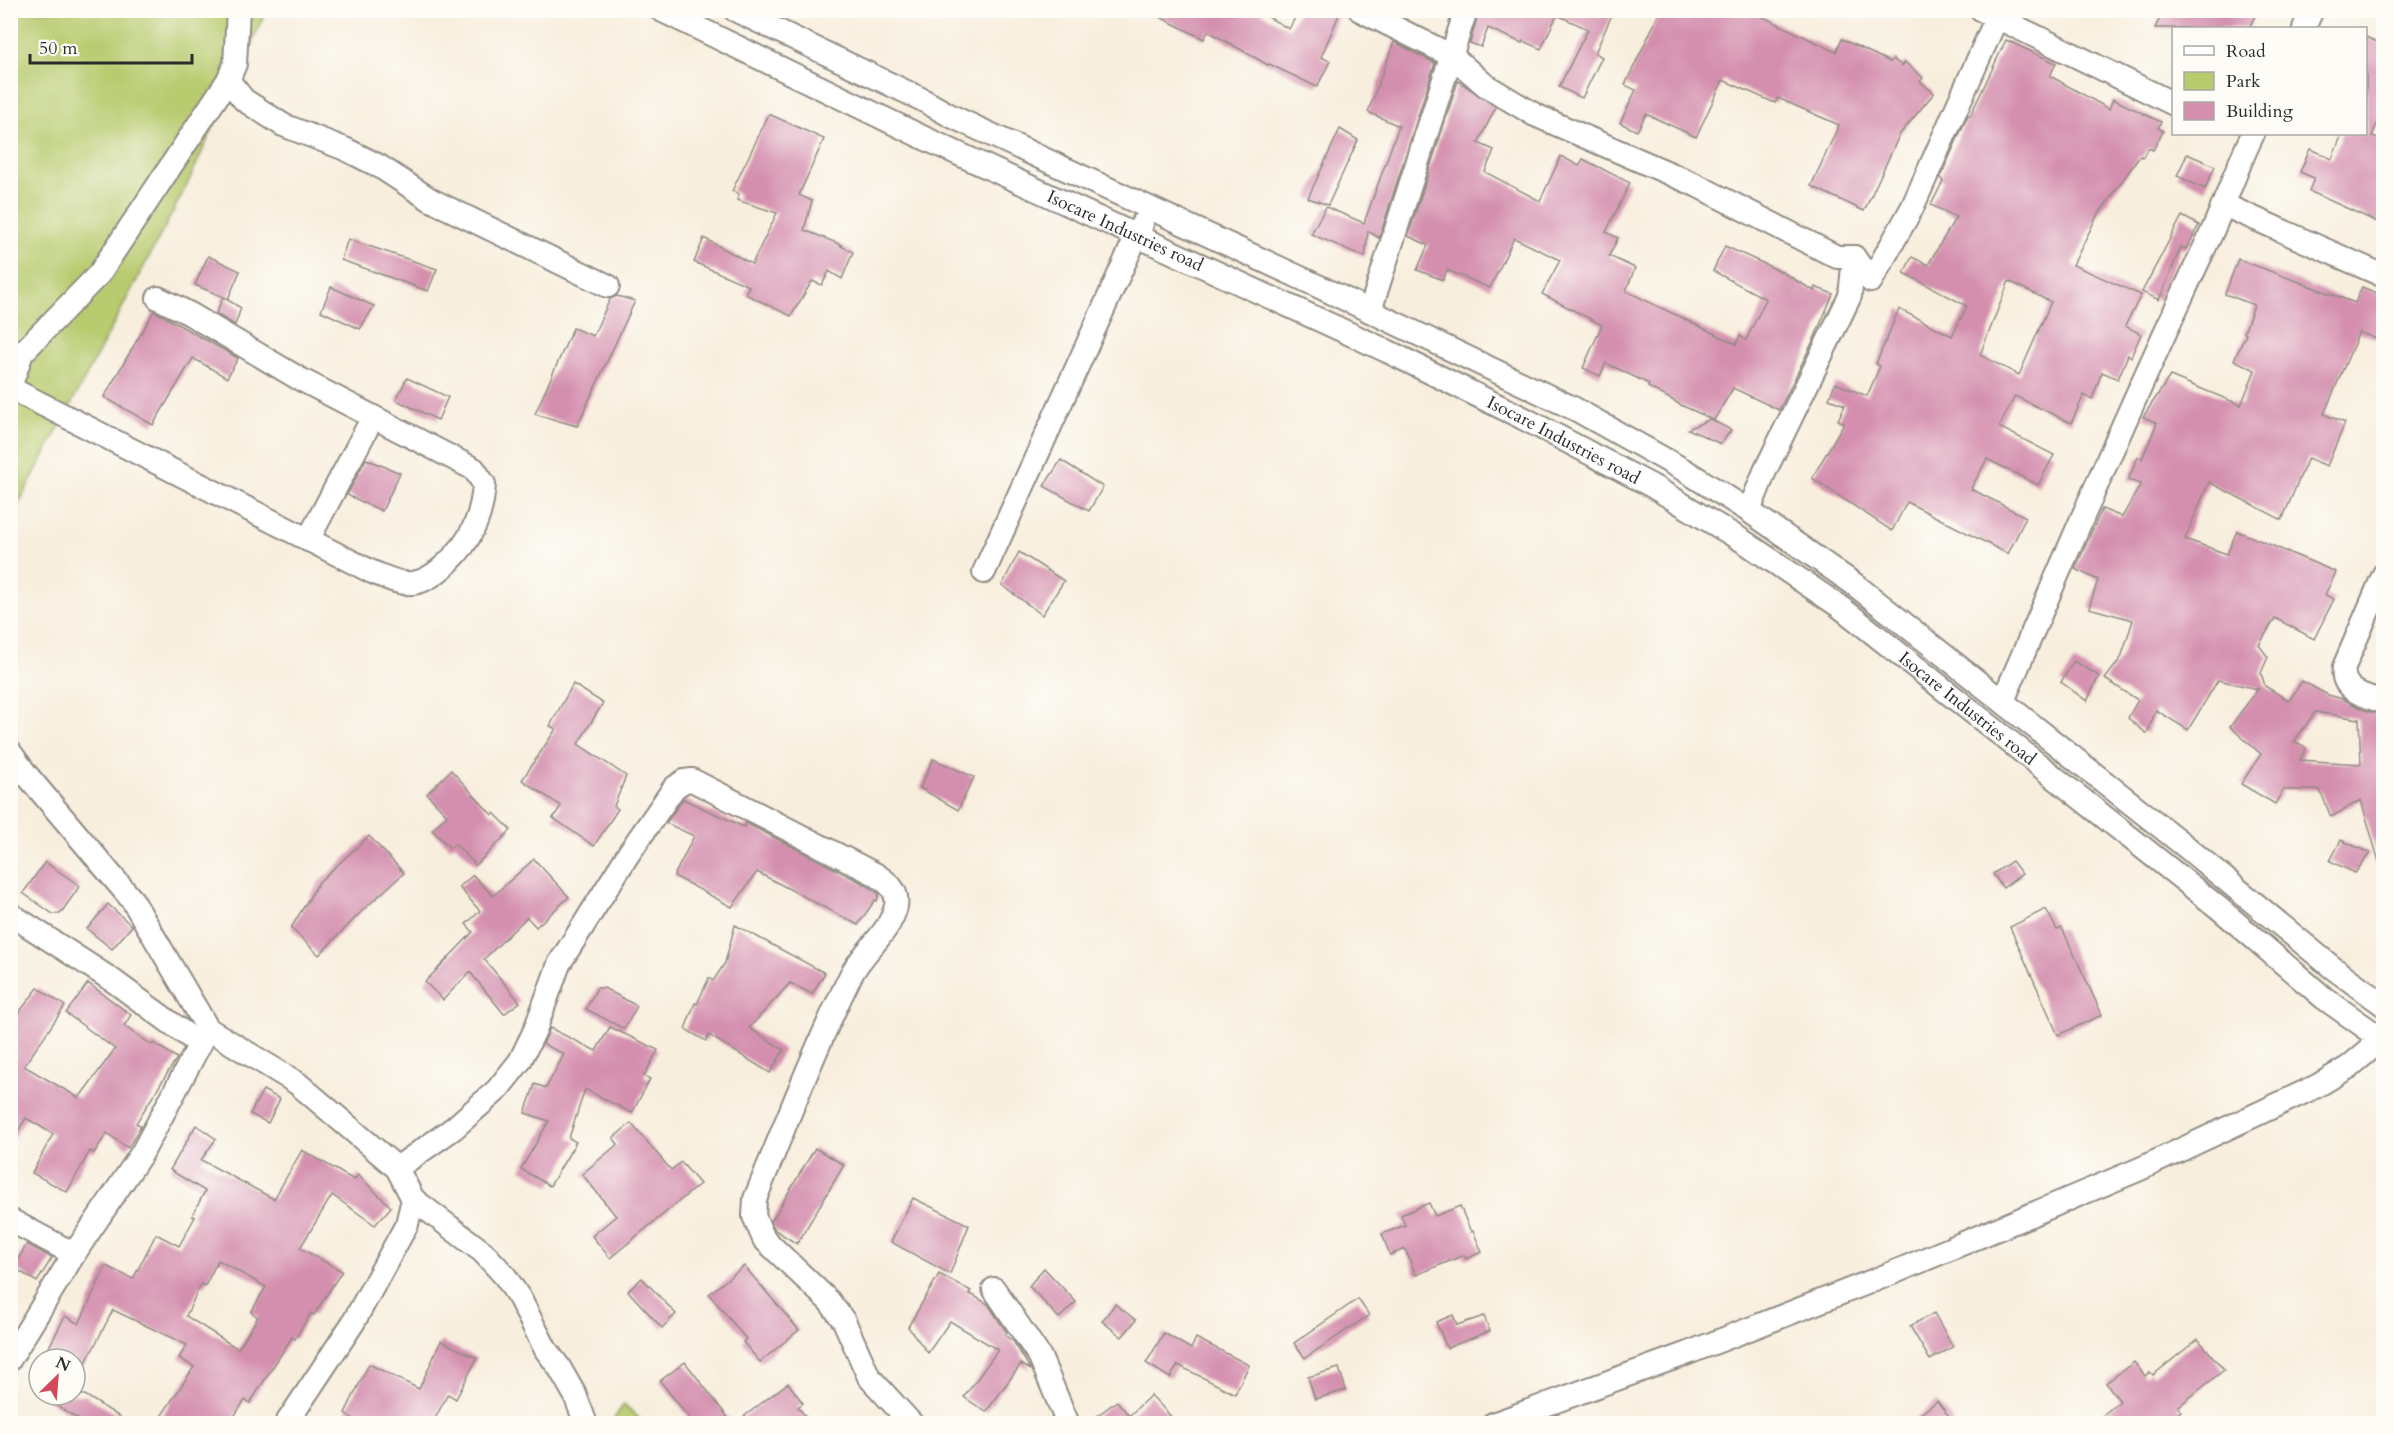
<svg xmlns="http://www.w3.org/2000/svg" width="2394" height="1434" font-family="Cardo,serif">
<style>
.green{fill:#b8cb6e;stroke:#727b4c;stroke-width:1.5}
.building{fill:#d48fae;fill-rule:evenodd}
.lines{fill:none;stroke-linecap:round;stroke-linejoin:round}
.minor-casing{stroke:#928c84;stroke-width:26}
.minor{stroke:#fff;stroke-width:22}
.labels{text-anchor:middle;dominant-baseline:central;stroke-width:5;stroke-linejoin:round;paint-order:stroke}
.street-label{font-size:18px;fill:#2b2b2b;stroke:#fdfcf7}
</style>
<rect width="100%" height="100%" fill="#fdfcf7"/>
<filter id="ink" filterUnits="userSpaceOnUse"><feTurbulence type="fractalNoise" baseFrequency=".0167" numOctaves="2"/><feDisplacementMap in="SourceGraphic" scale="12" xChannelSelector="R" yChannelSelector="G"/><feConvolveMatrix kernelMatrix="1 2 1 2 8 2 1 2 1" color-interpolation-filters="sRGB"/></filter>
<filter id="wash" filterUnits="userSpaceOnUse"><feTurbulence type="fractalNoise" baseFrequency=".008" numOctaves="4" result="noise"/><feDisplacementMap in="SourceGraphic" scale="24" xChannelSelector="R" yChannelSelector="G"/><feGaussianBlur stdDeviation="1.35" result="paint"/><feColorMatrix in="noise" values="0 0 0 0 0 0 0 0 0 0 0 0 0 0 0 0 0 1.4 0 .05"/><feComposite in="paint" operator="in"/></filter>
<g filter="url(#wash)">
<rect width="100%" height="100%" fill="#f8eedd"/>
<g class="green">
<polygon points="11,11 266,11 187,185 11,518"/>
<polygon points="624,1404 644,1423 611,1423"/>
</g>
<g id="blocks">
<g class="building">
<polygon points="1146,10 1256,10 1289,29 1299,10 1341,10 1321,57 1330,61 1317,87 1269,64 1268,65 1208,31 1204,39"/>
<polygon points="1479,10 1614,10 1595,53 1602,57 1582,98 1559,87 1588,29 1557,15 1541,49 1523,41 1522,43 1488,28 1481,47 1470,43"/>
<polygon points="1661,10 1749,10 1836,52 1842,39 1890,62 1893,59 1902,66 1905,62 1923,78 1920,81 1934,93 1900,134 1864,211 1811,186 1839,125 1778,98 1775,103 1723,80 1696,137 1646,114 1637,131 1620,123 1636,90 1625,85"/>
<polygon points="2164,10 2244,10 2255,16 2249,28 2155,28"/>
<polygon points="2366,37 2384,45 2384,108 2372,136 2384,140 2384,225 2309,191 2314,178 2300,172 2310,149 2332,159 2342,134 2366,134"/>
<path d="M2006,40L2056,63L2050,76L2109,109L2113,99L2161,122L2158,128L2163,131L2153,150L2148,148L2143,157L2140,156L2096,218L2073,265L2141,295L2125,326L2141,334L2131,357L2128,355L2118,379L2102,372L2092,399L2084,395L2071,423L2015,396L1999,427L2054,455L2038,485L1987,459L1971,489L2026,517L2008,554L1907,502L1892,531L1812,478L1844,423L1838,420L1845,405L1829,399L1835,383L1867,396L1880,366L1876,364L1899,309L1952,336L1967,306L1904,273L1912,257L1928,265L1956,217L1931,205L1943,181L1940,178L1968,115L1970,116ZM2009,281L2051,302L2019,375L1980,355Z"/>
<polygon points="1394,42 1435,63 1379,238 1368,231 1365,257 1311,234 1326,207 1364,223 1399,126 1368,112"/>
<polygon points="1458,81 1496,107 1478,143 1494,150 1485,172 1540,201 1561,156 1579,166 1583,159 1630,183 1606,232 1618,238 1609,256 1635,268 1626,291 1736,344 1740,336 1746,340 1766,299 1713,271 1725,246 1782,272 1814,291 1815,287 1833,294 1814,339 1779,410 1733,388 1714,420 1683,406 1648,387 1649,384 1606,363 1600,376 1583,368 1602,325 1542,294 1560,260 1514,238 1490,288 1447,270 1443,280 1417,270 1428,245 1408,236"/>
<polygon points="769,114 824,139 799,195 812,201 804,230 842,245 841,246 853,252 842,279 829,271 822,285 812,281 791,316 745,294 749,286 694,262 704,238 752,264 777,213 737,200 739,194 732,191"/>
<polygon points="1340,129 1358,140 1328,205 1308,198"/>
<polygon points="2187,154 2215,166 2205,189 2177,176"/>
<polygon points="2182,216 2199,225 2186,249 2181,247 2159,300 2142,292"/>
<polygon points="348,239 437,269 428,291 341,260"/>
<polygon points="208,256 240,271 228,299 195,285"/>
<path d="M2238,259L2355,303L2362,287L2384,296V342L2359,332L2324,414L2345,423L2327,466L2308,458L2282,520L2209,482L2185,539L2227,554L2237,531L2336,572L2325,595L2334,599L2314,639L2275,618L2259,645L2268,657L2261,673L2265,686L2289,701L2302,681L2328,695L2343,699L2364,710L2384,715V861L2379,862L2361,800L2331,817L2320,790H2283L2275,804L2241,784L2261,754L2230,727L2258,689L2218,680L2188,730L2156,710L2147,734L2128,718L2138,700L2105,679L2121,658L2133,620L2089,608L2098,580L2075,569L2102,509L2122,517L2141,484L2128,480L2138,457L2142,459L2157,423L2143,417L2170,376L2241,405L2255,370L2234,360L2246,334L2244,333L2254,305L2225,294ZM2315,712L2359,719L2361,764L2300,760L2306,748L2294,742Z"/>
<polygon points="331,287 374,306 360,329 321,311"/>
<polygon points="617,296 635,301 577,426 535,414 573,328 593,336 610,299"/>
<polygon points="223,297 241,308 235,325 216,314"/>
<polygon points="154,311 238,358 227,378 193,358 153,425 104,397"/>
<polygon points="407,378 448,397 438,420 396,400"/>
<polygon points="1710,419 1731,430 1721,444 1688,429"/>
<polygon points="366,459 400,473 382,511 347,495"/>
<polygon points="1061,460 1103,487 1089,511 1044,486"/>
<polygon points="1019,552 1064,581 1042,615 1002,585"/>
<polygon points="2074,661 2099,676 2087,701 2061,682"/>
<polygon points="573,684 603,703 578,744 626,776 614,806 618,809 594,846 553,818 561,806 522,780 556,729 550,726"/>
<polygon points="933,759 974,777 958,810 920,788"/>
<polygon points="451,770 492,815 494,813 511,830 476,865 455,844 450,848 432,830 447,815 427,794"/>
<polygon points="683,799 744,827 746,823 868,886 879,894 877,901 875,900 858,925 757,872 732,907 674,876 694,836 666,823"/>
<polygon points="369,836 404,873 362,911 319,955 291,928 319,882"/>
<polygon points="2341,840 2370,853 2355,873 2330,861"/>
<polygon points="534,859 569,897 536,927 527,917 484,959 520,1002 504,1014 470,972 443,1000 425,982 473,932 466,924 480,911 459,887 473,875 493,896"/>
<polygon points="2012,861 2022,874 2003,888 1993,874"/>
<polygon points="45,862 80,886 60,914 53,914 23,893"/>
<polygon points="108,904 132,926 112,949 87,929"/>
<polygon points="2046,909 2057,930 2062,928 2102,1015 2058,1035 2010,927"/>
<polygon points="735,925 825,973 812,994 790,983 749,1028 784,1050 770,1073 709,1035 706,1041 685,1029 695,1003 697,1004 709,978 713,981 725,963"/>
<polygon points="88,983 131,1015 124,1026 152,1045 154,1043 177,1058 136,1123 141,1126 128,1148 107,1133 94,1153 90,1151 67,1192 32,1173 53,1134 26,1118 10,1144 10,1024 38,988 65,1006 24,1066 79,1098 115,1049 66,1013"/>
<polygon points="597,988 604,988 637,1006 624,1029 586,1009"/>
<polygon points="610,1027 658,1050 644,1076 650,1079 632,1113 585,1089 569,1138 576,1142 550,1186 521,1169 549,1121 525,1113 535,1084 546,1088 564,1054 543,1044 550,1028 596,1051"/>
<polygon points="263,1090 280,1099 268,1123 250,1114"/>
<polygon points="631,1123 671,1170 681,1162 700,1184 610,1258 592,1236 616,1216 582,1174 618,1144 613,1138"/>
<path d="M196,1125L216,1139L201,1160L274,1199L302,1150L354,1180L358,1175L391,1207L375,1225L332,1195L300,1248L342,1271L314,1315L311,1313L295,1339L292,1337L250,1403L245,1400L229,1424H156L194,1367L179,1358L187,1345L113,1310L75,1384V1359H43L65,1316L79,1324L106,1266L133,1279L156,1234L179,1246L195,1217L192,1216L205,1191L170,1170ZM218,1260L266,1287L251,1312L258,1317L238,1349L186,1316L201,1284L205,1286Z"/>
<polygon points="815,1148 844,1165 797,1244 775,1230 771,1222"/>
<polygon points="913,1198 969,1225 950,1274 891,1242"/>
<polygon points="1429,1203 1435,1216 1460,1206 1471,1232 1473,1231 1482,1252 1466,1259 1464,1255 1416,1275 1405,1249 1390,1255 1382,1234 1405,1225 1401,1215"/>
<polygon points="27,1244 52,1258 37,1282 13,1267"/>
<polygon points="744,1266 799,1330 760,1362 743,1342 746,1339 709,1294"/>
<polygon points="1044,1268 1076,1302 1059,1318 1029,1286"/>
<polygon points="939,1274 971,1291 969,1293 988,1304 1007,1333 1005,1335 1013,1341 1031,1370 1021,1364 986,1412 964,1397 998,1350 950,1321 928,1353 908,1327"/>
<polygon points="642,1278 676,1314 662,1328 628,1291"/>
<polygon points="1358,1299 1369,1315 1305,1358 1294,1343"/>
<polygon points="1115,1304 1136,1320 1122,1337 1102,1321"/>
<polygon points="1934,1313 1953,1347 1930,1360 1910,1326"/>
<polygon points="1453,1315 1457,1325 1484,1316 1490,1331 1447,1348 1436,1322"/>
<polygon points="1164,1333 1191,1349 1196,1338 1249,1365 1235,1394 1178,1365 1170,1378 1146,1363"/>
<polygon points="2198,1339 2224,1370 2178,1407 2181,1411 2165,1424 2092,1424 2120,1401 2106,1383 2134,1362 2145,1376 2150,1372 2153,1375"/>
<polygon points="441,1341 477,1358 456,1399 448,1394 432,1424 361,1424 345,1413 369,1364 419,1389"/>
<polygon points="685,1362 733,1424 694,1424 660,1381"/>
<polygon points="1339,1368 1346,1390 1315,1399 1308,1377"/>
<polygon points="788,1383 803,1403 798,1407 812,1424 734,1424"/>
<polygon points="39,1395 85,1395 131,1424 86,1424"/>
<polygon points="1151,1395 1178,1424 1086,1424 1117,1401 1129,1416"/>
<polygon points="1937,1401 1955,1424 1908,1424"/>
</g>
</g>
</g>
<g filter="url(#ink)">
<use href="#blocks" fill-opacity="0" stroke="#928c84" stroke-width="1.5"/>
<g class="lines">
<defs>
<g id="minor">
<polyline points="238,10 235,64 228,80 244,100 283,125 345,149 379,166 431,200 608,286"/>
<path id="s1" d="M661,10L922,137L1387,351L1521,417L1652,486L1743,541L1839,606L2220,909L2324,998L2369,1030"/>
<polyline points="735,10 921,99 951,116 1303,279 1575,409 1684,470 1749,511 1854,584 2185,846 2333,968 2384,1005"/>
<polyline points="1360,10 1452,56 1485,85 1535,115 1696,185 1837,257 1854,257 1871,281 1912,208 1997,17"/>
<polyline points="1982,10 2174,104"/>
<polyline points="2304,28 2312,10"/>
<polyline points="2224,205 2384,276"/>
<polyline points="1370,311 1466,10"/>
<polyline points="10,387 22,353 99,274 228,80"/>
<path d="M10,388L372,572C383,576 400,585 412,583C435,581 464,549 473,529C480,515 483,500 484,484L474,469L298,378L190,314L158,298"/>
<polyline points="1749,511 1765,471 1850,296 1854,257"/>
<polyline points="308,540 373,417"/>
<polyline points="984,572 1142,224"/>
<path d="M2384,574L2344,667C2340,691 2365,696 2384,702"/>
<path d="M2003,701C2070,545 2138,388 2211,234C2226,201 2237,166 2253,134"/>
<polyline points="10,752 26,774 133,901 208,1029 297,1083 397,1168 413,1199 483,1252 505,1276 520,1299 546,1350 559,1367 575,1395 586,1424"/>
<polyline points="10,914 112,980 198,1043"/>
<path d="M397,1168L454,1128L497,1090L520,1061L535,1030L559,964L629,853L674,788L684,781L692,780L875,874C887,882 899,890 896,906C890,933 863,951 851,975C815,1048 786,1123 755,1199L754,1216L764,1239L829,1301L844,1321L869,1377L912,1424"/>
<polyline points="10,1220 74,1254"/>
<polyline points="994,1289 1040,1357 1068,1424"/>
<polyline points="10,1359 74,1254 142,1153 208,1029"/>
<polyline points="286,1424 353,1323 407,1224 413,1199"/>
<polyline points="1493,1424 1688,1353 1890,1274 2140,1169 2317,1086 2349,1067 2375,1045"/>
</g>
</defs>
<use href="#minor" class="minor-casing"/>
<use href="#minor" class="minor"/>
</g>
</g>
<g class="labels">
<g class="street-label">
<text stroke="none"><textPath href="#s1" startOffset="514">Isocare Industries road</textPath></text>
<text stroke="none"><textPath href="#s1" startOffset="1000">Isocare Industries road</textPath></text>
<text stroke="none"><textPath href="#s1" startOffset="1486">Isocare Industries road</textPath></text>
</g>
</g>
<rect width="2394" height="1434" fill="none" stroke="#fdfcf7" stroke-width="36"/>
<rect x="2172" y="27" width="195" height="108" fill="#fdfcf7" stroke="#a9a8a5" stroke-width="1.5"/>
<rect x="2184" y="46" width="30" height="9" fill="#ffffff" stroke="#a9a8a5" stroke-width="1.5"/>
<text x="2226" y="57" font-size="18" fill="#2b2b2b">Road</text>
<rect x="2184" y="72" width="30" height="18" fill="#b8cb6e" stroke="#a9a8a5" stroke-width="1.5"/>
<text x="2226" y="87" font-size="18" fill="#2b2b2b">Park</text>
<rect x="2184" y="102" width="30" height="18" fill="#d48fae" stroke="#a9a8a5" stroke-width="1.5"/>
<text x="2226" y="117" font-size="18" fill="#2b2b2b">Building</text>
<g transform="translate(57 1377) rotate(25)"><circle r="28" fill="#fdfcf7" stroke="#a9a8a5" stroke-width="1.5"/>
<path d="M0-4.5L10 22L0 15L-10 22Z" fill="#d1495b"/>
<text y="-9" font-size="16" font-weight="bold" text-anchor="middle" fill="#2b2b2b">N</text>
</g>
<path d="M30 54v9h162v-9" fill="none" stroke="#2b2b2b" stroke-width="3"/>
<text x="39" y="54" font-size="18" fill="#2b2b2b" stroke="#fdfcf7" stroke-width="4.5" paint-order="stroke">50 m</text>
</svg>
